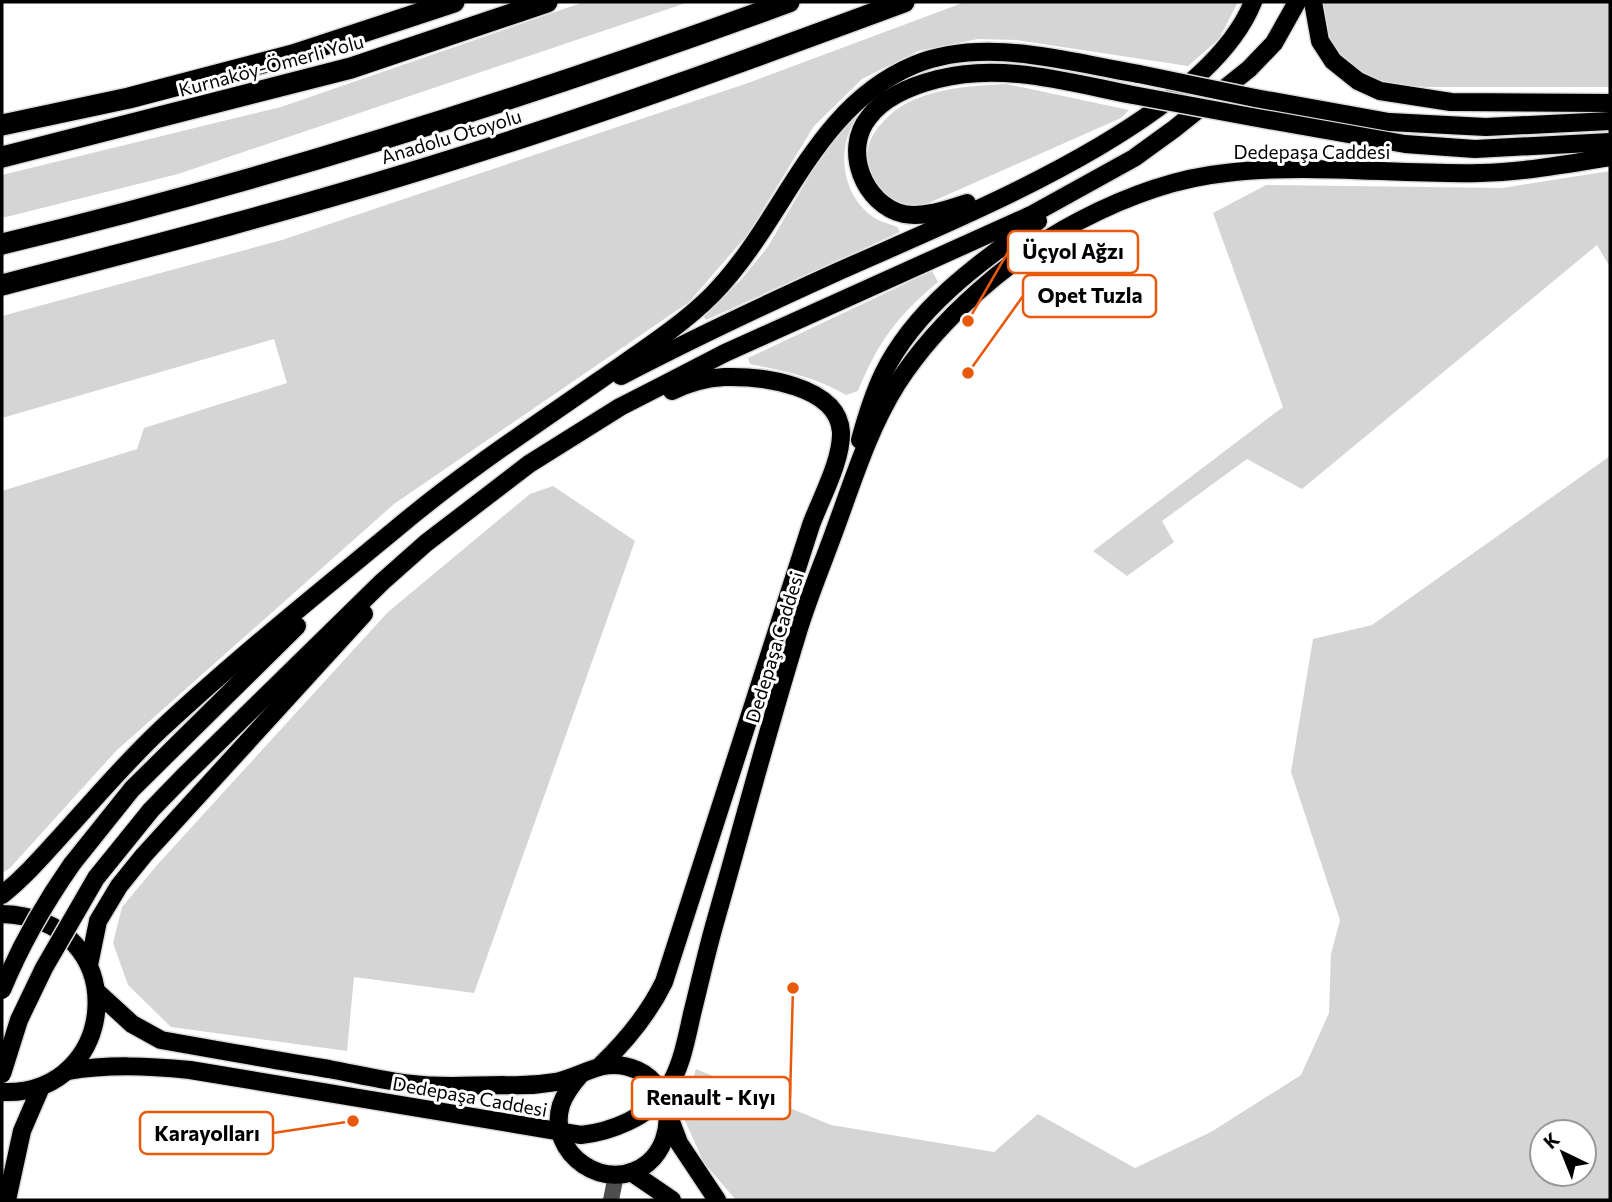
<svg xmlns="http://www.w3.org/2000/svg" width="1612" height="1202" font-family="Commissioner,sans-serif">
<style>
.green{fill:#d5d5d5;fill-rule:evenodd}
.lines{fill:none;stroke-linecap:round;stroke-linejoin:round}
.major-casing{stroke:#dbdbdb;stroke-width:21}
.highway-casing{stroke:#dbdbdb;stroke-width:24}
.minor{stroke:#4e4e4e;stroke-width:16}
.major{stroke:#000;stroke-width:18}
.highway{stroke:#000;stroke-width:21}
.major-bridge-casing{stroke:#dbdbdb;stroke-width:21;stroke-linecap:butt}
.major-bridge{stroke:#000;stroke-width:18}
.labels{text-anchor:middle;dominant-baseline:central;stroke-width:6;stroke-linejoin:round;paint-order:stroke}
.street-label{font-size:19px;fill:#000;stroke:#fff}
.leader{fill:none;stroke:#e8590c;stroke-width:2.5}
.callout-dot{fill:#e8590c;stroke:#fff;stroke-width:2.5}
.callout{fill:#fff;stroke:#e8590c;stroke-width:2.5}
.callout-label{font-size:21px;text-anchor:middle;font-weight:bold;fill:#000}
</style>
<rect width="100%" height="100%" fill="#fff"/>
<g class="green">
<polygon points="584,2 689,2 178,174 2,218 2,175 281,107"/>
<polygon points="965,2 1238,2 1219,39 1188,66 1016,40 978,39 918,51 862,79 814,126 748,234 689,302 394,504 116,751 10,868 2,873 2,491 137,449 144,428 287,383 274,339 2,418 2,316 282,240 748,83"/>
<polygon points="1322,2 1610,2 1610,87 1425,87 1379,83 1347,64 1329,44"/>
<path d="M1006,84L1129,110L1121,118L922,206C912,204 899,205 890,201C868,192 862,159 871,139C876,128 886,118 896,110C926,88 970,86 1006,84Z"/>
<path d="M853,116L857,117C836,147 841,194 872,216C878,221 889,224 897,227L900,232L706,320L703,316L740,281L767,248L830,141Z"/>
<polygon points="1610,171 1610,267 1597,245 1302,489 1247,459 1162,521 1174,542 1127,576 1093,551 1283,407 1213,213 1266,185 1502,188"/>
<path d="M932,271L938,282C897,316 878,342 858,391L846,395C816,377 783,371 750,364L748,358Z"/>
<path d="M1610,456V1200H736L704,1163L682,1114L696,1069L831,1125L994,1152L1038,1114L1135,1168L1211,1132L1301,1075L1329,1013L1331,954L1340,920L1291,772L1313,639L1372,625ZM1542,1132H1584V1174H1542Z"/>
<polygon points="553,486 635,541 474,993 354,977 347,1051 171,1027 128,985 113,943 122,907 158,864 388,612 530,494"/>
</g>
<g class="lines">
<defs>
<g id="major">
<polyline points="1313,2 1320,41 1333,61 1358,81 1380,91 1451,102 1610,103"/>
<polyline points="1255,98 1389,122 1486,127 1610,121"/>
<polyline points="1252,117 1405,144 1475,149 1610,142"/>
<path d="M967,203C949,209 924,218 904,214C864,205 842,150 869,117C885,96 914,85 938,79C1002,62 1071,83 1133,95"/>
<path d="M621,376C692,339 764,305 837,272C952,220 1205,123 1253,2"/>
<path d="M860,440C866,418 873,395 883,374C916,307 979,263 1038,221"/>
<polyline points="72,864 132,789 297,626"/>
<polyline points="96,878 151,810 184,776 382,582 426,543 529,464 620,407 667,383 725,353 1031,215 1134,158 1174,129 1249,69 1274,43 1297,2"/>
<path d="M2,895C27,875 47,851 69,827C99,794 128,760 160,730C236,659 317,594 397,528C461,474 531,428 600,380C637,354 680,327 712,295C785,221 812,108 914,65C984,36 1067,62 1139,74"/>
<path d="M2,914C135,918 121,1097 2,1092"/>
<polyline points="89,965 98,921 119,886 144,855 364,614"/>
<path d="M97,992L132,1024L161,1040C217,1050 273,1060 329,1069C356,1074 384,1081 412,1084C442,1088 473,1085 503,1085C521,1086 538,1085 556,1082C587,1075 604,1056 637,1070C674,1087 677,1138 648,1163C607,1196 546,1154 561,1105C565,1093 573,1083 581,1074"/>
<path d="M601,1065C627,1040 648,1015 664,982L811,525C821,498 842,460 841,432C838,385 761,376 724,377C706,378 688,383 672,391"/>
<path d="M67,1071C109,1064 148,1066 190,1070L581,1135C610,1132 649,1117 666,1091C681,1069 686,1041 692,1014C700,982 707,950 716,919C743,824 768,729 797,635C807,601 821,568 833,535C852,484 868,430 897,384C939,319 1010,257 1079,221C1123,198 1176,178 1226,173C1310,163 1396,175 1480,173C1524,172 1567,164 1610,157"/>
<polyline points="670,1119 679,1143 717,1200"/>
<polyline points="631,1172 672,1200"/>
<polyline points="7,1200 22,1131 41,1087"/>
</g>
<g id="highway">
<polyline points="2,125 129,98 293,55 454,2"/>
<polyline points="2,157 351,68 547,2"/>
<path d="M2,244C269,180 531,96 789,2"/>
<path d="M2,285C153,246 306,206 455,159C606,112 755,57 904,2"/>
</g>
</defs>
<use href="#major" class="major-casing"/>
<use href="#highway" class="highway-casing"/>
<polyline class="minor" points="611,1200 616,1175"/>
<use href="#major" class="major"/>
<use href="#highway" class="highway"/>
<defs>
<g id="major-bridge">
<polyline points="1139,74 1255,98"/>
<polyline points="1133,95 1252,117"/>
<path d="M2,990C21,944 44,904 72,864"/>
<polyline points="2,1074 19,1020 44,968 96,878"/>
</g>
</defs>
<use href="#major-bridge" class="major-bridge-casing"/>
<use href="#major-bridge" class="major-bridge"/>
</g>
<g class="labels">
<g class="street-label">
<text transform="translate(271 65) rotate(-15)">Kurnaköy-Ömerli Yolu</text>
<text transform="translate(451 136) rotate(-17)">Anadolu Otoyolu</text>
<text x="1312" y="151">Dedepaşa Caddesi</text>
<text transform="translate(774 647) rotate(-73)">Dedepaşa Caddesi</text>
<text transform="translate(470 1096) rotate(10)">Dedepaşa Caddesi</text>
</g>
</g>
<path class="leader" d="M968 321L1008 252M968 373L1023 296M793 988L790 1098M353 1121L273 1133"/>
<g class="callout-dot">
<circle cx="968" cy="321" r="7"/>
<circle cx="968" cy="373" r="7"/>
<circle cx="793" cy="988" r="7"/>
<circle cx="353" cy="1121" r="7"/>
</g>
<g class="callout">
<rect x="1008" y="231" width="130" height="42" rx="7"/>
<rect x="1023" y="275" width="133" height="42" rx="7"/>
<rect x="632" y="1077" width="158" height="42" rx="7"/>
<rect x="140" y="1112" width="133" height="42" rx="7"/>
</g>
<g class="callout-label">
<text x="1073" y="259">Üçyol Ağzı</text>
<text x="1090" y="303">Opet Tuzla</text>
<text x="711" y="1105">Renault - Kıyı</text>
<text x="207" y="1141">Karayolları</text>
</g>
<rect width="1612" height="1202" fill="none" stroke="#000000" stroke-width="7"/>
<g transform="translate(1563 1153) rotate(317)"><circle r="33" fill="#ffffff" stroke="#999999" stroke-width="2"/>
<path d="M0-5L12 26L0 18L-12 26Z" fill="#000000"/>
<text y="-10" font-size="19" font-weight="bold" text-anchor="middle" fill="#000000">K</text>
</g>
</svg>
